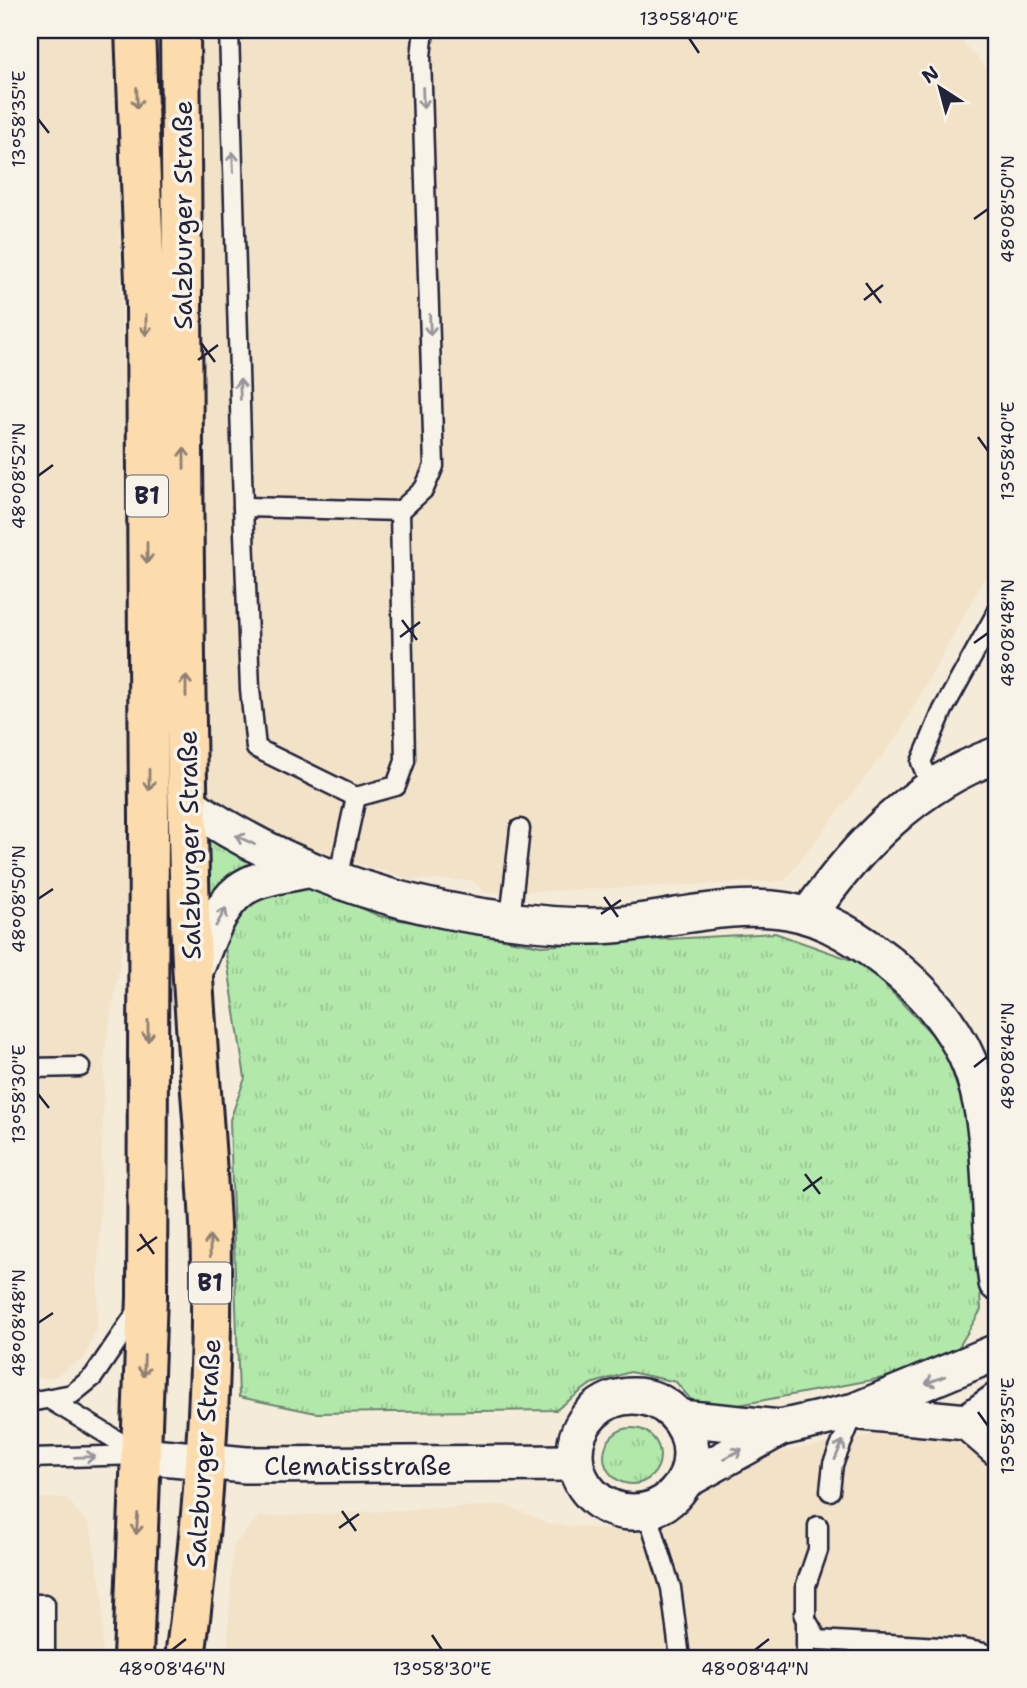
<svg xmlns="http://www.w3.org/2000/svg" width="1027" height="1688" font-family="'Shantell Sans',sans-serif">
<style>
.built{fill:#f2e2c8}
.grass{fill:url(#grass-tufts);stroke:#6a8572;stroke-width:2}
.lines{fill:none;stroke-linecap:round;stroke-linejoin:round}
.service-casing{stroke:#22223b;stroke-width:23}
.minor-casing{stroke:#22223b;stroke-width:40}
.primary-casing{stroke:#22223b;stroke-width:44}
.service{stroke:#f7f3e8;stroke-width:18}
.minor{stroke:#f7f3e8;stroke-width:35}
.primary{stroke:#fcdcac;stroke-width:38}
.oneway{stroke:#8f7f74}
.oneway2{stroke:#97959a}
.ticks{fill:none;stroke:#22223b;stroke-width:2.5}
.labels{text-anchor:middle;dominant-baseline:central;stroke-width:7;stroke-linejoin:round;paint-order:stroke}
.shield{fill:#f7f3e8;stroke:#62616f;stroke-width:2}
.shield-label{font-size:24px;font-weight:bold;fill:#22223b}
.street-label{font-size:26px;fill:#22223b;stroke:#f7f3e8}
.neatline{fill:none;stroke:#22223b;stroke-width:2.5}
.ticks-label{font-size:18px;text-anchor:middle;fill:#22223b}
</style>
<defs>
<pattern id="grass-tufts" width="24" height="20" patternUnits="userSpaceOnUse" patternTransform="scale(1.75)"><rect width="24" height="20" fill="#b2e8aa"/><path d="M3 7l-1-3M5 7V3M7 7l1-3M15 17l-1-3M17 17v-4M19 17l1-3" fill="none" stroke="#99c793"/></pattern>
</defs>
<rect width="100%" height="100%" fill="#f5ebd9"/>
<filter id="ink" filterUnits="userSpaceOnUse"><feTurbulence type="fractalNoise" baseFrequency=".0143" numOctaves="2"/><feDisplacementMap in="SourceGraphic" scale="14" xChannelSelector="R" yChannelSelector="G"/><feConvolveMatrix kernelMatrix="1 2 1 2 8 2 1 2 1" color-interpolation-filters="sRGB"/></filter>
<g filter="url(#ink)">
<g class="built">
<polygon points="30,30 115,30 132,740 125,931 105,1051 97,1328 84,1358 52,1378 30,1378"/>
<polygon points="201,30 952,30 997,80 997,555 897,737 784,881 486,893 472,880 414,880 260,835 207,807"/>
<polygon points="920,1427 994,1459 997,1464 997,1658 227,1658 233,1546 258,1517 506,1505 549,1524 645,1533 722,1482 777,1452"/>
<polygon points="30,1498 66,1498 90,1526 103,1597 102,1658 30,1658"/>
</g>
<g class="grass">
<polygon points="206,838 379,916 541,946 775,933 866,965 944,1047 970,1127 981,1310 957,1350 904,1374 701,1412 676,1382 630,1372 591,1384 556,1410 316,1413 239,1397 230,1120 245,1078 224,940 211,903"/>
<circle cx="632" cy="1456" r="28"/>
</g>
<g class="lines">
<defs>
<g id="service">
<polyline points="229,30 243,507"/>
<polyline points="931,786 921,762 943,710 997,612"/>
<polyline points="356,797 396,786 405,761 400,511"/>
<polyline points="338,879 356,797 256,748 250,689 243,507 400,511 424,489 434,466 421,56 424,30"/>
<polyline points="510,920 520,829"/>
<polyline points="30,1068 80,1067"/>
<polyline points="49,1399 141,1455"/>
<polyline points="30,1402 72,1394 93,1377 139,1309"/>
<polyline points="30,1458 141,1455"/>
<polyline points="830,1491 833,1464 855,1411"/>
<polyline points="647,1511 671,1588 680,1658"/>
<polyline points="30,1604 45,1604 45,1658"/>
<polyline points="804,1616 818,1640 958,1648 984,1653 986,1658"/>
<polyline points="806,1658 806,1585 818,1550 818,1526"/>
</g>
<g id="minor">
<path d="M187,803C281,868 395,907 509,920C541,924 581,928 613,925C669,920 731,901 788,911C829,918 871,947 902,974C933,1001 961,1036 974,1076C995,1142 987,1215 997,1283"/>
<path d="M808,916C857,846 915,784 997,755"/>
<path d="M192,978C204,952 215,910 239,891C256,877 285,875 306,870"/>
<circle cx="633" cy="1454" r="58"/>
<polyline points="862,1412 967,1422 997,1448"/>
<polyline points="680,1418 780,1428"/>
<polyline points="967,1422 997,1401"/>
<polyline points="141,1455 246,1465 575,1463"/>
<polyline points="686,1480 780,1428 855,1411 997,1352"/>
</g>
<g id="primary">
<path d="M180,30C183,325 182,620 190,915C193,1018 205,1121 210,1225C215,1369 204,1515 185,1658"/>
<polyline points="133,1658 147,1297 149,821 146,307 135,30"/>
</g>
</defs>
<use href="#service" class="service-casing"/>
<use href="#minor" class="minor-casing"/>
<use href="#primary" class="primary-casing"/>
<use href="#service" class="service"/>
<use href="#minor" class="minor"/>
<use href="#primary" class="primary"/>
</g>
<defs><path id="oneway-shaft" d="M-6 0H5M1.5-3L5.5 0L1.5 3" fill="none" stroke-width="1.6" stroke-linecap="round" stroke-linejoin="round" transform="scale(1.75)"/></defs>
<g class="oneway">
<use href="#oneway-shaft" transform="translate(137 98) rotate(88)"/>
<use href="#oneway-shaft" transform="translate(146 325) rotate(90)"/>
<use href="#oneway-shaft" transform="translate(184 458) rotate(-90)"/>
<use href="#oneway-shaft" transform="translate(147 553) rotate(90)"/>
<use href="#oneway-shaft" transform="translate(186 686) rotate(-90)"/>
<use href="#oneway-shaft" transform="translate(149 780) rotate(90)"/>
<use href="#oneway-shaft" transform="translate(148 1031) rotate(90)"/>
<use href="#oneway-shaft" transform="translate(210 1246) rotate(-91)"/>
<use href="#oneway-shaft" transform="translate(144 1366) rotate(92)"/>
<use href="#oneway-shaft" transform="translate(137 1524) rotate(94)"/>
</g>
<g class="oneway2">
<use href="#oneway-shaft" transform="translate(423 98) rotate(88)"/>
<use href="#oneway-shaft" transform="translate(233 162) rotate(-92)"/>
<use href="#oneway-shaft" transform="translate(430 325) rotate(88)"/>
<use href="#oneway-shaft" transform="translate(240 389) rotate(-92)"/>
<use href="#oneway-shaft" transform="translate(245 840) rotate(-154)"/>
<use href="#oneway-shaft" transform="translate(221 917) rotate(-61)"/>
<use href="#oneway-shaft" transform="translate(935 1380) rotate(159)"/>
<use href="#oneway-shaft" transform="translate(839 1450) rotate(-67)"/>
<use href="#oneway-shaft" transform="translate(733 1454) rotate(-29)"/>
<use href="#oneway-shaft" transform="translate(85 1457) rotate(-2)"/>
</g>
</g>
<path class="ticks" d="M689,38L699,53M38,119L49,133M974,219L988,209M866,283L881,303M864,300L883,285M201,343L215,362M198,360L218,345M978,437L988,451M38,476L53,465M402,620L417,640M400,637L420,622M974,643L988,633M604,897L618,917M38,899L53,889M601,914L621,900M974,1067L988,1056M38,1094L49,1108M805,1174L820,1194M803,1191L822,1177M140,1234L154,1254M137,1251L157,1237M38,1323L53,1313M978,1412L988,1426M342,1511L356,1531M339,1528L359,1514M432,1635L442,1650M172,1650L186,1639M755,1650L769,1639"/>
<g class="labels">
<g class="shield">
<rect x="126" y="475.5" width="42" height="41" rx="5"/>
<rect x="189" y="1262.5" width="42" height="41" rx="5"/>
</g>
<g class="shield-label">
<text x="147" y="496">B1</text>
<text x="210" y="1283">B1</text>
</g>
<g class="street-label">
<text transform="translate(182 215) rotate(-90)">Salzburger Straße</text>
<text transform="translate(189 845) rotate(-91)">Salzburger Straße</text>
<text transform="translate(203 1453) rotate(-86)">Salzburger Straße</text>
<text x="358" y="1465">Clematisstraße</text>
</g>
</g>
<rect width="1027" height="1688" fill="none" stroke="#f7f3e8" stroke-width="77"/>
<g transform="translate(940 88) rotate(324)" stroke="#f7f3e8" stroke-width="5" paint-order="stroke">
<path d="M0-5L12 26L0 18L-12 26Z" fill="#22223b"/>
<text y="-10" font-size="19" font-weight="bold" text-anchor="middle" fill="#22223b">N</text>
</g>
<rect x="38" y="38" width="950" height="1612" class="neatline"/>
<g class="ticks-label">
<text x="689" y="25">13°58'40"E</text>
<text transform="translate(19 119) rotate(-90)" y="6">13°58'35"E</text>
<text transform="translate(1008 209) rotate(-90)" y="6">48°08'50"N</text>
<text transform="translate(1008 451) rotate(-90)" y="6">13°58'40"E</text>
<text transform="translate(19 476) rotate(-90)" y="6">48°08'52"N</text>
<text transform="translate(1008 633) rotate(-90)" y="6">48°08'48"N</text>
<text transform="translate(19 899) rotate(-90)" y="6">48°08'50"N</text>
<text transform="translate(1008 1056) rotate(-90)" y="6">48°08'46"N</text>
<text transform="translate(19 1094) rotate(-90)" y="6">13°58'30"E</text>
<text transform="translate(19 1323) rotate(-90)" y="6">48°08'48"N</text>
<text transform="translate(1008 1426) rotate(-90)" y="6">13°58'35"E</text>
<text x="172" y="1675">48°08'46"N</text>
<text x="442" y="1675">13°58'30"E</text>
<text x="755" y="1675">48°08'44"N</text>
</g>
</svg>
